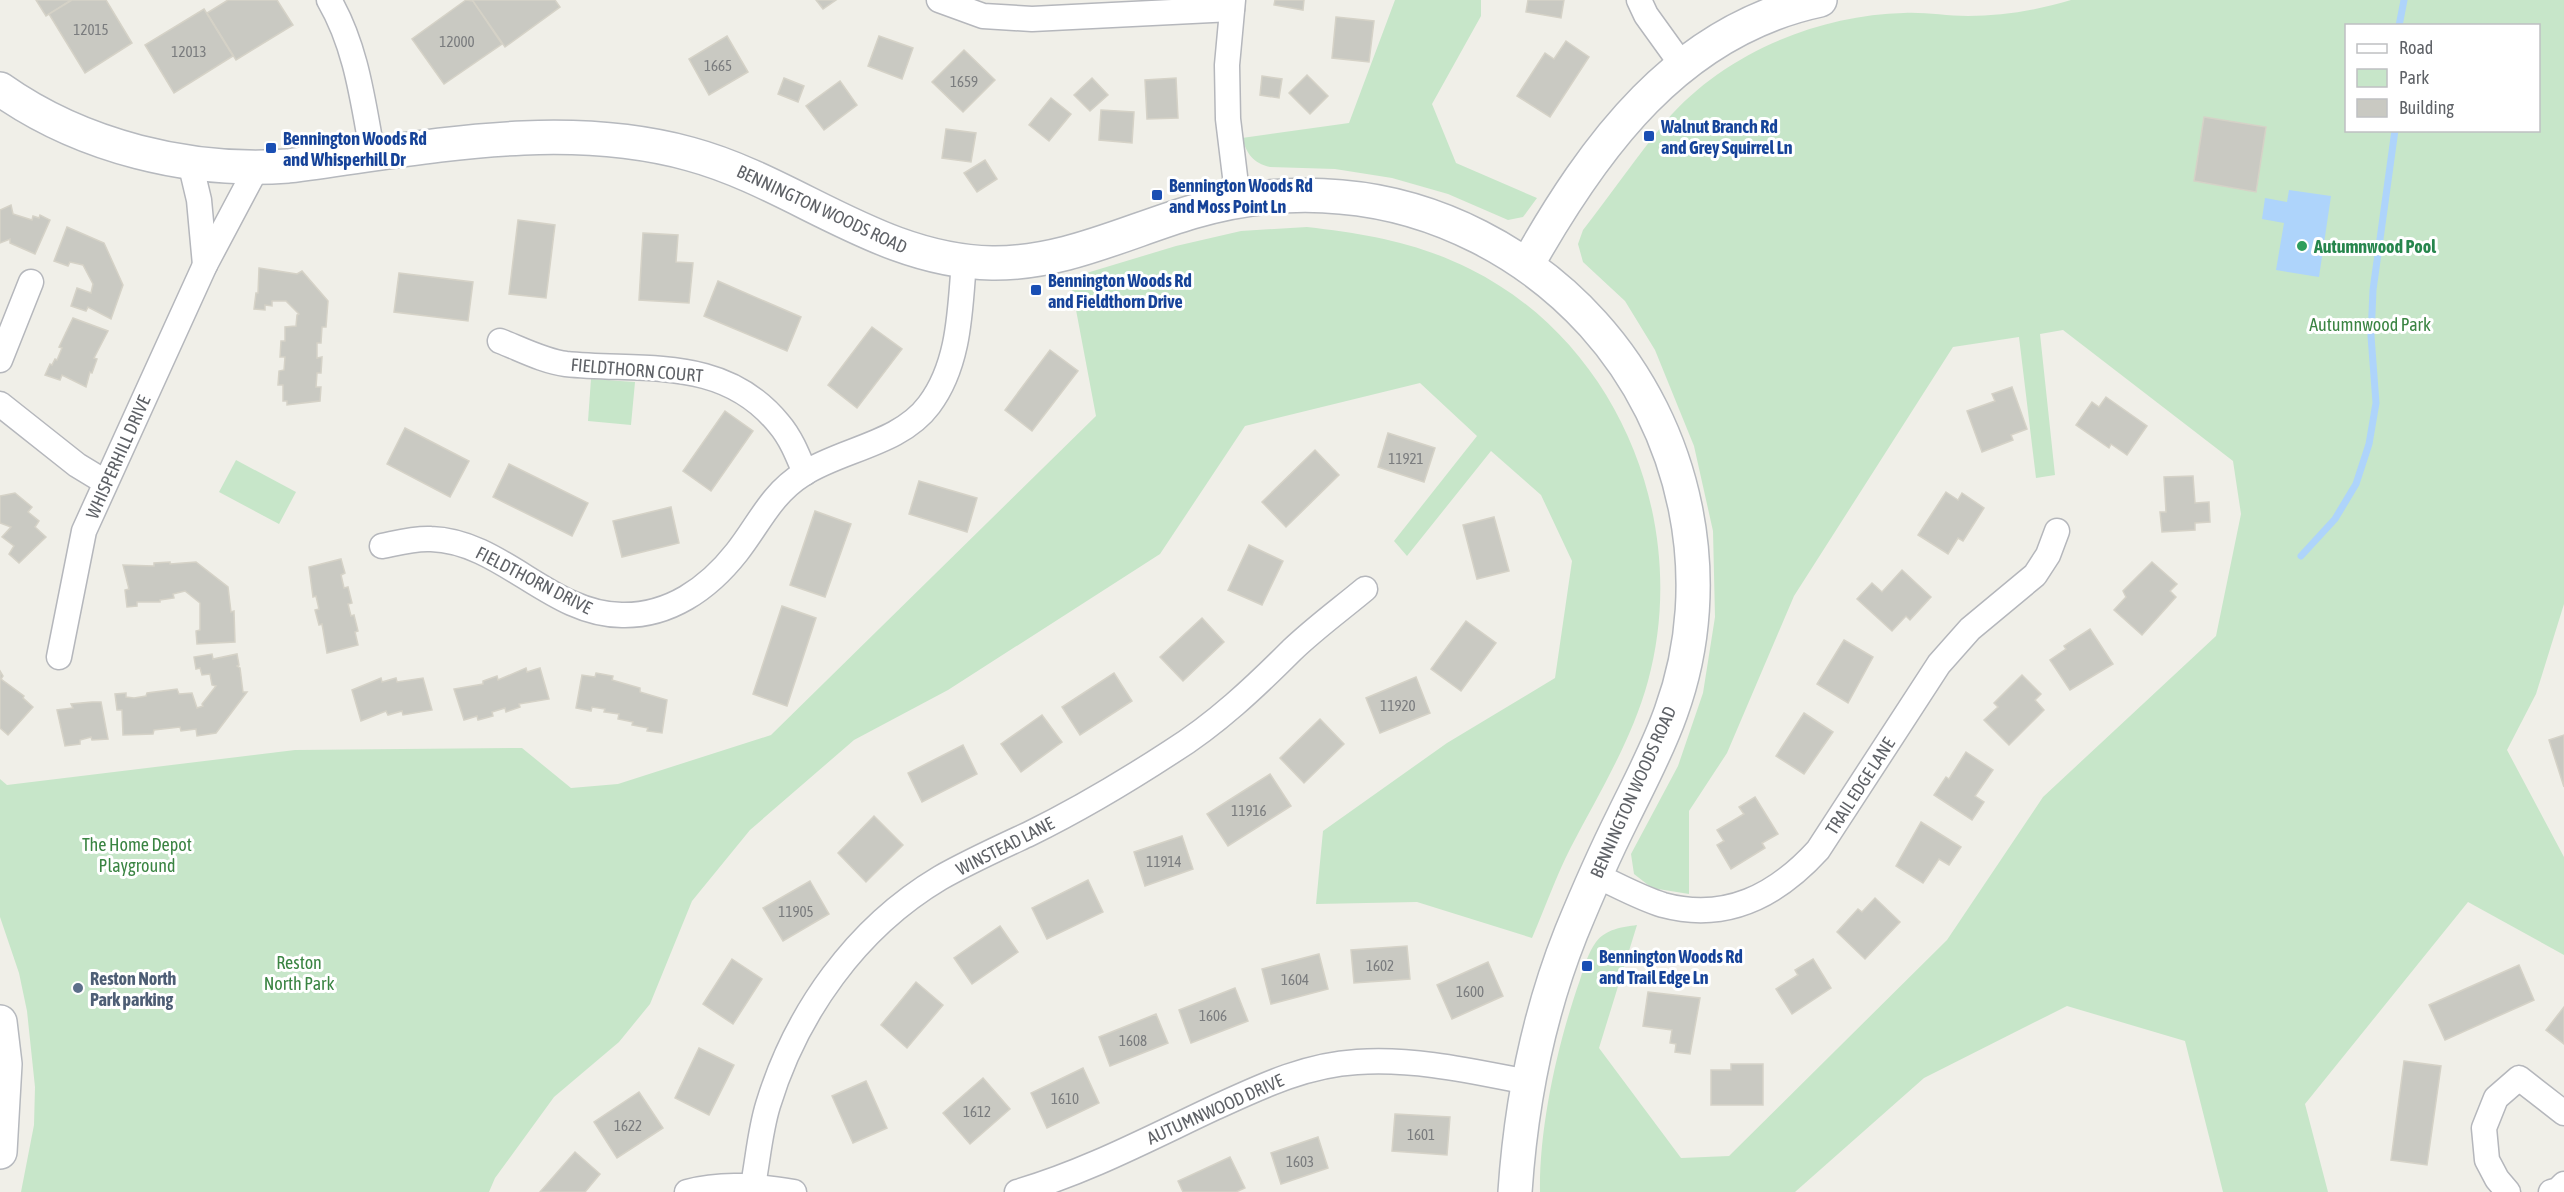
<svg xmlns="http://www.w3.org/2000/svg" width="2564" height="1192" font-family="'Asap Condensed',sans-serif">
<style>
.green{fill:#c7e6c9;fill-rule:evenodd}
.water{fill:#aed4fb}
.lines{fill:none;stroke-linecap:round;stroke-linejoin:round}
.stream{stroke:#aed4fb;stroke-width:7}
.building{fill:#c9c9c2;stroke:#d5d2c7;stroke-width:1.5}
.street-casing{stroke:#b5b7bc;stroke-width:27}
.secondary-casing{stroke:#b6b9be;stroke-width:36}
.street{stroke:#fff;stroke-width:24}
.secondary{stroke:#fff;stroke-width:33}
.transit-dot{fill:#1a4fb4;stroke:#fff;stroke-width:2}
.leisure-dot{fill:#2e9e5b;stroke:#fff;stroke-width:2}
.service-dot{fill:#5c6f8a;stroke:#fff;stroke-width:2}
.labels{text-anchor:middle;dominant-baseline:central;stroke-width:6;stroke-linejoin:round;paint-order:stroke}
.number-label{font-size:15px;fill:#7a7c7e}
.transit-label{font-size:18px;font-weight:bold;fill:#164399;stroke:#fff;text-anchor:start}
.street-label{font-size:18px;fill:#5f6267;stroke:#fff}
.leisure-label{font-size:18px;font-weight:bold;fill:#27864d;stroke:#fff;text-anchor:start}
.park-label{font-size:18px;fill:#3a8442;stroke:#fff}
.service-label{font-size:18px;font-weight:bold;fill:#4e5e75;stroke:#fff;text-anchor:start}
</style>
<rect width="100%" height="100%" fill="#f0efe8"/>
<g class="green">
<path d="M1395,0H1481V16L1432,104L1456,163L1537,198L1523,217L1508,220L1448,194L1392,178L1335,169L1270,167C1253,163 1247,154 1242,138L1349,123Z"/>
<path d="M2071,0H2564V604L2536,694L2507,750L2564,857V955L2468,902L2305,1104L2328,1192H2223L2185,1041L2067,1006L1924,1078L1795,1192H1540C1539,1126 1558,1042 1580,980C1584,967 1588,953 1596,942C1606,929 1622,927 1637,925L1599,1048L1681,1158L1729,1156L1947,940L2043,797L2216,636L2241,514L2233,461L2063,330L2040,334L2055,475L2036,478L2019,337L1953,347L1794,596L1727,753L1689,811V894L1652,888L1634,874L1631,854L1678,766L1703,693L1715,617L1713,531L1694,446L1655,350L1625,301L1583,262L1578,244L1583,230C1611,194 1637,156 1666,121C1723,54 1817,15 1904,13C1925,12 1946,16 1968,16C2002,16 2038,10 2071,0ZM2346,26H2538V130H2346Z"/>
<path d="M1307,227C1366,234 1416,242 1470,269C1619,343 1691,523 1648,681C1632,740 1599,793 1571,847C1556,876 1545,908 1532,938L1417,902L1316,904L1323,831L1447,743L1555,678L1572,561L1541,495L1491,451L1407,556L1394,541L1477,436L1420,383L1245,426L1160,554L948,690L854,740L750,830L692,901L650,1004L619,1042L554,1097L495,1178L489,1192H21L34,1125L35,1087L27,1011L19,973L0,917V779L7,785L295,750L522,748L571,788L618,784L771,735L1096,416L1070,278L1176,246L1241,231Z"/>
<polygon points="591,379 635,382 631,425 588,421"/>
<polygon points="236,460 296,492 279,524 219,492"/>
</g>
<polygon class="water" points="2289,190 2331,196 2319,277 2276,270 2284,223 2262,219 2265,198 2287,202"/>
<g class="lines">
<g class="stream">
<polyline points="2399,26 2404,0"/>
<polyline points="2301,556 2335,519 2356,484 2369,444 2376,403 2371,336 2373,290 2395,130"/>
</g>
</g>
<g class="building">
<polygon points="36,0 71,0 46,16"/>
<polygon points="72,0 106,0 132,43 85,73 49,14"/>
<polygon points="228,0 277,0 293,25 236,60 207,13"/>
<polygon points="466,0 473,1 502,44 444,84 412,39"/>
<polygon points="474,0 555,0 560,7 505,47 473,1"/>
<polygon points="816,0 836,0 823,9"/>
<polygon points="1275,0 1304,0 1303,10 1274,5"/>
<polygon points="1528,0 1564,0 1561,18 1526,12"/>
<polygon points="204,9 233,56 174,93 145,45"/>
<polygon points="1336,17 1374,21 1369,62 1332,58"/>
<polygon points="727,36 748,72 709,95 689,59"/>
<polygon points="879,36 913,48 902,79 868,66"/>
<polygon points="1566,41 1589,57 1550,117 1517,96 1545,53 1554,59"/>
<polygon points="964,50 995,80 963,112 932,82"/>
<polygon points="1307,75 1328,96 1310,114 1289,93"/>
<polygon points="1262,76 1282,79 1279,98 1260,95"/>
<polygon points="784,78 804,86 798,102 778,94"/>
<polygon points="1092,78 1108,95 1090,111 1074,95"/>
<polygon points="1176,78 1178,118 1147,119 1145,80"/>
<polygon points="840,81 857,105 824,130 806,106"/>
<polygon points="1051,98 1071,114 1049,141 1029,125"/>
<polygon points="1101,110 1134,112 1132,143 1099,140"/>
<polygon points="2204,117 2266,127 2256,192 2194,181"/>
<polygon points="946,129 976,133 971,162 942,158"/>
<polygon points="985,160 997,179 977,192 964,173"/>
<polygon points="11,205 13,214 32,220 33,216 39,218 40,215 50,220 35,254 10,243 10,239 0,243 0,210"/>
<polygon points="518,220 555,225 546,298 509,294"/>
<polygon points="67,227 104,243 123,285 111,319 88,307 86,311 71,306 77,288 91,293 93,284 83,265 70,262 68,266 54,261"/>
<polygon points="643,233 678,235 676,262 693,263 689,303 639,300"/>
<polygon points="259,268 297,274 302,271 328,301 326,327 322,327 321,343 317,343 317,358 322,357 321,373 317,373 316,387 321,387 320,401 287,405 287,401 283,401 283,385 278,385 279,371 284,370 285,357 280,357 281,341 285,341 285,327 296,326 297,315 299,314 286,301 272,301 272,306 265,305 265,310 254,309 256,293 258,293"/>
<polygon points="399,273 473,282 468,321 394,312"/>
<polygon points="718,281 801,317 787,351 704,316"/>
<polygon points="73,318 108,331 94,358 97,359 92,373 90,372 86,387 62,375 60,380 45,375 50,364 52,365 55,359 57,360 62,348 59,347"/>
<polygon points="872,327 902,349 857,408 828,385"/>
<polygon points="1050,350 1078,371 1032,431 1005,410"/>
<polygon points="2012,387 2027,429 2011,435 2013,440 1982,452 1967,411 1995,401 1992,394"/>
<polygon points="2106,397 2147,426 2127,455 2111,444 2109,448 2076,425 2092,402 2099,407"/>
<polygon points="725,411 753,431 711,491 683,471"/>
<polygon points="405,428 469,461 450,497 387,464"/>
<polygon points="1388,433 1435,448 1424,482 1378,467"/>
<polygon points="1315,450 1339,475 1286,527 1262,502"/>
<polygon points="509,464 588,503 572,536 493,497"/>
<polygon points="2193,476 2195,503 2209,502 2210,522 2195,523 2195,530 2162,532 2160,512 2166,512 2164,477"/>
<polygon points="919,481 977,498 967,532 909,514"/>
<polygon points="1946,492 1958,500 1962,493 1984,508 1963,541 1958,538 1948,554 1918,535"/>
<polygon points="15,493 32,507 28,512 39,521 35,527 46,537 19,563 9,554 14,546 2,537 11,527 0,523 0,496"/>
<polygon points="671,507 679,543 622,557 613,521"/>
<polygon points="815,511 851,524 825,597 790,585"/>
<polygon points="1494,517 1509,571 1477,579 1463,525"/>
<polygon points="1249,545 1283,561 1262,605 1228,590"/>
<polygon points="341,559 345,573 341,575 344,588 348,587 352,603 348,604 351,616 354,615 358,631 355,632 358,645 327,653 322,624 319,625 315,610 319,609 316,596 313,597 309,567"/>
<polygon points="170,562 170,564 196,562 228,587 231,612 234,611 235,642 197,644 196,631 200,630 200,603 185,591 173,594 174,598 160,600 160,602 137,602 137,606 127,607 125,590 129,589 123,565 154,566 154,563"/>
<polygon points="2152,562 2177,584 2170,591 2176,597 2142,635 2114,610 2126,597 2123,591"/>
<polygon points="1902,570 1931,597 1910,620 1906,616 1892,631 1857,599 1872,583 1882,592"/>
<polygon points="782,606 816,618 787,706 753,694"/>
<polygon points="1202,618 1224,642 1183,681 1160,657"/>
<polygon points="1466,621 1496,643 1461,691 1431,669"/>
<polygon points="2090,629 2113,664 2070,690 2050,660 2066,649 2064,646"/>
<polygon points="1844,640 1873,657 1848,703 1817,684"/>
<polygon points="212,654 213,659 237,654 239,665 237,666 240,668 243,692 247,692 216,733 197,736 196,729 181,731 180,727 154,730 153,734 123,735 122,710 117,710 115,694 126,693 126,697 134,698 146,696 147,693 177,689 179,694 192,693 197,708 203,706 202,704 216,686 212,685 210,674 202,675 200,668 196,669 194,657"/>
<polygon points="526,668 527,672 540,668 549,699 519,704 520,707 506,712 505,708 492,712 493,716 478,720 477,716 464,720 454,689 483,684 483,681 497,676 498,680"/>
<polygon points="0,671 3,676 1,679 24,696 23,698 33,707 8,735 0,728"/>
<polygon points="596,673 613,676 612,680 640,688 640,692 667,700 662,733 647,731 648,728 632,725 633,722 618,719 619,714 604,712 605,709 592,707 591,711 576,708 582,675 595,677"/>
<polygon points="1114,673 1132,701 1080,735 1062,707"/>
<polygon points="2022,675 2041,694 2035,700 2044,710 2009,745 1984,720 1998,707 1994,703"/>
<polygon points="1416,677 1430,713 1380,733 1366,698"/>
<polygon points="381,678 382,682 396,678 397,682 423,678 432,710 403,715 402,711 388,715 386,711 361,721 352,690"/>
<polygon points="92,702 101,702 108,739 92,740 91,737 80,740 80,744 65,746 57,710 73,708 71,704"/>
<polygon points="1804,713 1833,732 1804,774 1776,756"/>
<polygon points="1042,715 1062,742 1021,772 1001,744"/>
<polygon points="1320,719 1344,744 1304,783 1280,758"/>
<polygon points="2564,735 2564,787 2549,740"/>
<polygon points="963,745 977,774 922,802 908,773"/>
<polygon points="1966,752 1993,770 1975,796 1984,802 1972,820 1934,795 1946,777 1949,779"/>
<polygon points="1270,774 1291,806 1228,846 1207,814"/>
<polygon points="1755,797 1778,834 1762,843 1765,848 1731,869 1717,845 1724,841 1717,830 1744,814 1739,807"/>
<polygon points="874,816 903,845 866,882 838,853"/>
<polygon points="1921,822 1961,847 1949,865 1939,859 1923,883 1896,866"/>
<polygon points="1182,836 1193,869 1145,886 1134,852"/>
<polygon points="1088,880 1103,912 1047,939 1032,908"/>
<polygon points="810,881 829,914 783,941 763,908"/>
<polygon points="1875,898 1900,922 1865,959 1837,932 1858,909 1862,912"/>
<polygon points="1000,926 1018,952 972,984 954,958"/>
<polygon points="1407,946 1410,979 1354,983 1351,950"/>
<polygon points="1319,954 1328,989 1271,1004 1262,969"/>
<polygon points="732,959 762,979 733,1024 703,1004"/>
<polygon points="1813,959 1831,988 1792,1014 1776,989 1798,975 1795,970"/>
<polygon points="1488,962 1503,996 1452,1019 1437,985"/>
<polygon points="2519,965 2534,1000 2445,1040 2429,1005"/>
<polygon points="916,982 943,1005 907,1048 881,1025"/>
<polygon points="1235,988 1248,1021 1191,1043 1179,1010"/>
<polygon points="1648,992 1700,998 1690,1054 1675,1052 1676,1044 1670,1043 1672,1030 1643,1026"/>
<polygon points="2564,1007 2564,1044 2546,1030"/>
<polygon points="1156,1014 1168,1043 1110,1066 1099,1037"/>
<polygon points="699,1048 734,1065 709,1115 675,1098"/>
<polygon points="2404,1061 2441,1066 2427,1165 2391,1160"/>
<polygon points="1731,1064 1763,1064 1763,1105 1711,1105 1711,1070 1731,1070"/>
<polygon points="1083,1068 1099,1103 1047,1128 1031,1093"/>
<polygon points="983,1078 1010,1109 970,1144 943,1113"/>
<polygon points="866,1081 887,1128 853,1143 832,1096"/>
<polygon points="639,1092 663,1128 617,1158 594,1122"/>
<polygon points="1395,1114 1450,1117 1447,1155 1392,1151"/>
<polygon points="1318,1137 1328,1168 1281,1184 1271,1153"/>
<polygon points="575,1152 600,1174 585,1192 540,1192"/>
<polygon points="1230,1157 1245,1188 1236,1192 1183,1192 1178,1181"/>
</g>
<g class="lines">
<defs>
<g id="street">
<path d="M329,0C357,48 363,103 373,156"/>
<polyline points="939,0 983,16 1032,19 1232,9"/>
<polyline points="1233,0 1227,65 1228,119 1238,201"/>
<polyline points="1639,0 1646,15 1682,65"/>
<polyline points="190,162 199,200 205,265"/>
<path d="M500,341C521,349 543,361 566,364C643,372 723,355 779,424C791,438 798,456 805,473"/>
<polyline points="0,360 31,282"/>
<polyline points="0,404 77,465 105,482"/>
<path d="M382,546C397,543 414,538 431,539C502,541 551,615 622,615C669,616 708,589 737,552C759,524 771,494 803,474C842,449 900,444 929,405C960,364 960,309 964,261"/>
<polyline points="59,657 84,531 205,265 256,169"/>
<path d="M1595,875C1617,885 1640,898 1663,905C1726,922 1776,896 1818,850L1939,664L1970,629L2035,575L2048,555L2057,531"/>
<path d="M753,1185C758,1159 760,1131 768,1105C796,1013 856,928 940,878C968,862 999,848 1029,834C1078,810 1125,782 1171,752C1216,724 1255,687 1292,650C1315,628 1341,609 1365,589"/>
<path d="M687,1192C723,1182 758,1186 794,1192"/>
<path d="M1017,1192C1086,1172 1150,1138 1214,1108C1260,1087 1305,1065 1357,1062C1415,1058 1471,1071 1528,1082"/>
<polyline points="2508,1192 2497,1179 2487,1160 2484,1128 2496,1098 2519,1078 2564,1113"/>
<polyline points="2551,1192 2558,1190 2564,1184"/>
</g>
<g id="secondary">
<path d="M0,89C82,147 190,173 288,166C421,149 558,118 690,154C794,182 879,261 992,263C1063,264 1125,232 1192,212C1240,198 1291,192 1341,197C1437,205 1529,253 1593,324C1687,428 1719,580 1671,712C1658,749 1640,782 1623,817C1604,855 1587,894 1571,933C1538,1016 1521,1103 1515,1192"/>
<path d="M1527,265C1594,146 1678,30 1820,0"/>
<polyline points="0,1022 5,1064 0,1152"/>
</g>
</defs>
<use href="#street" class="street-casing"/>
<use href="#secondary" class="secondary-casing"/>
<use href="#street" class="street"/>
<use href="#secondary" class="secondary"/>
</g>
<g class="transit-dot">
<rect x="1643" y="130" width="12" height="12" rx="3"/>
<rect x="265" y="142" width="12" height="12" rx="3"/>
<rect x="1151" y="189" width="12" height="12" rx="3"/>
<rect x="1030" y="284" width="12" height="12" rx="3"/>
<rect x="1581" y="960" width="12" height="12" rx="3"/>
</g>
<circle class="leisure-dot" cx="2302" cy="246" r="6"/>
<circle class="service-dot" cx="78" cy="988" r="6"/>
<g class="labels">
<g class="number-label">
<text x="91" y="29">12015</text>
<text x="457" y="41">12000</text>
<text x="189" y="51">12013</text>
<text x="718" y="65">1665</text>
<text x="964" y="81">1659</text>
<text x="1406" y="458">11921</text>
<text x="1398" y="705">11920</text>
<text x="1249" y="810">11916</text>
<text x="1164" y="861">11914</text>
<text x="796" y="911">11905</text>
<text x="1380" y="965">1602</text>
<text x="1295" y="979">1604</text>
<text x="1470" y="991">1600</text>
<text x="1213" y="1015">1606</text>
<text x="1133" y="1040">1608</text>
<text x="1065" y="1098">1610</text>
<text x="977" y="1111">1612</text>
<text x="628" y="1125">1622</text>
<text x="1421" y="1134">1601</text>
<text x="1300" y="1161">1603</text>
</g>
<g class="transit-label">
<text x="1661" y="126">Walnut Branch Rd<tspan x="1661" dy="21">and Grey Squirrel Ln</tspan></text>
<text x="283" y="138">Bennington Woods Rd<tspan x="283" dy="21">and Whisperhill Dr</tspan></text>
<text x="1169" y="185">Bennington Woods Rd<tspan x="1169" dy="21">and Moss Point Ln</tspan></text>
<text x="1048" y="280">Bennington Woods Rd<tspan x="1048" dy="21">and Fieldthorn Drive</tspan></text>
<text x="1599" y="956">Bennington Woods Rd<tspan x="1599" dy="21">and Trail Edge Ln</tspan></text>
</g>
<g class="street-label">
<text transform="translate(822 209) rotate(25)">BENNINGTON WOODS ROAD</text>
<text transform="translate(637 370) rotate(5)">FIELDTHORN COURT</text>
<text transform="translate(118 457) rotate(-66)">WHISPERHILL DRIVE</text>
<text transform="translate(534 580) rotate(27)">FIELDTHORN DRIVE</text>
<text transform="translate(1860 786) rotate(-57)">TRAIL EDGE LANE</text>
<text transform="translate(1633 792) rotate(-66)">BENNINGTON WOODS ROAD</text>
<text transform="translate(1005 846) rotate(-27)">WINSTEAD LANE</text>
<text transform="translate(1215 1109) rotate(-24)">AUTUMNWOOD DRIVE</text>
</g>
<g class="leisure-label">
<text x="2314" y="246">Autumnwood Pool</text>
</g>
<g class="park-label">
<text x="2370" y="324">Autumnwood Park</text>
<text x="137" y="844">The Home Depot<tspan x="137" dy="21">Playground</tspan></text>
<text x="299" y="962">Reston<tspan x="299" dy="21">North Park</tspan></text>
</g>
<g class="service-label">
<text x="90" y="978">Reston North<tspan x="90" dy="21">Park parking</tspan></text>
</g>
</g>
<rect x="2345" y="24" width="195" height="108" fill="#ffffff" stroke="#bfc0c2" stroke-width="1.5"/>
<rect x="2357" y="44" width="30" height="9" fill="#ffffff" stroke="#bfc0c2" stroke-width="1.5"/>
<text x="2399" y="54" font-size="18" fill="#5f6267">Road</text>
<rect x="2357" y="69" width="30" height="18" fill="#c7e6c9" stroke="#bfc0c2" stroke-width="1.5"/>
<text x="2399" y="84" font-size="18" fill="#5f6267">Park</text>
<rect x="2357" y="99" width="30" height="18" fill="#c9c9c2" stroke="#bfc0c2" stroke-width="1.5"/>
<text x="2399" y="114" font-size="18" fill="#5f6267">Building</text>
</svg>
